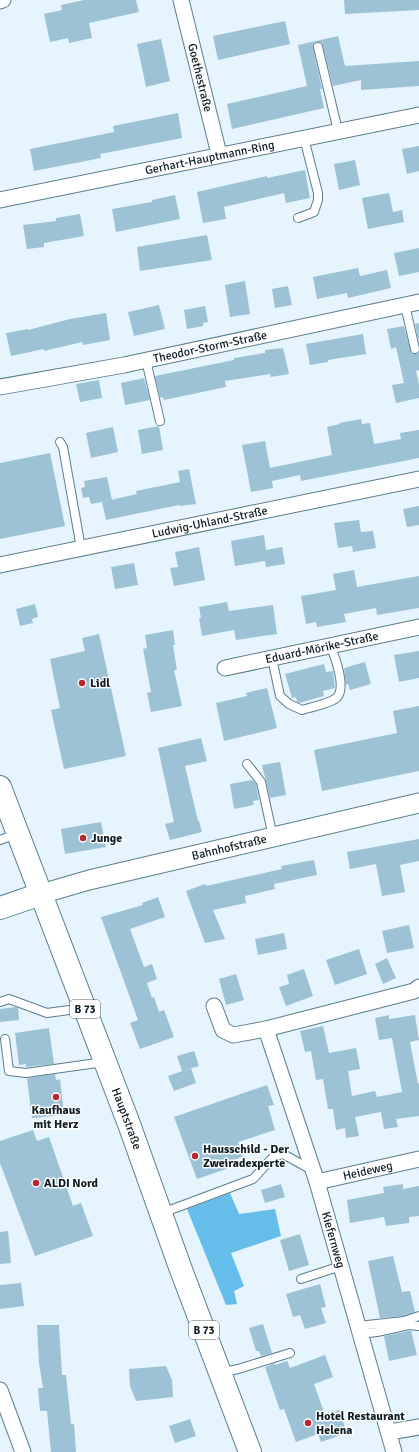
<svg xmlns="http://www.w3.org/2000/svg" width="419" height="1452" font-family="Signika,sans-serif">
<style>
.forest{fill:#64bee9}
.building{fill:#9dc2d6}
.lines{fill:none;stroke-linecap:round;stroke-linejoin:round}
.service-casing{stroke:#597d8f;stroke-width:10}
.minor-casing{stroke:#597d8f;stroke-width:17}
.tertiary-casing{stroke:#597d8f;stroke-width:21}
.secondary-casing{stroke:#597d8f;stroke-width:24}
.primary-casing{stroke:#597d8f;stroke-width:24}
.service{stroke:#fff;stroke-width:8}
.minor{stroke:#fff;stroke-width:15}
.tertiary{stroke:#fff;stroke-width:19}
.secondary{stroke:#fff;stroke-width:22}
.primary{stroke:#fff;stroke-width:22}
.poi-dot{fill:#b82732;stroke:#fff;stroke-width:1.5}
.labels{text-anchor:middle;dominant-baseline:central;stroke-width:3;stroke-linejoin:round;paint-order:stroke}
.shield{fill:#fff;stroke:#566065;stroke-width:1}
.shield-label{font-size:11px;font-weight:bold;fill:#0e1c23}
.street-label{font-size:12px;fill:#0e1c23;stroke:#fff}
.poi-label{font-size:12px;font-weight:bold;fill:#0e1c23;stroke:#fff;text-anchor:start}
</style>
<rect width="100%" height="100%" fill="#e5f4fd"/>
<polygon class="forest" points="230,1193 239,1214 275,1209 281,1236 231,1253 244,1286 234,1291 237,1304 226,1305 187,1209"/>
<g class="building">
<polygon points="84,0 136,0 139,12 89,23 92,38 69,43 68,38 50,42 44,14 62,10 61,5"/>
<polygon points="344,0 419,0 419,10 345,14"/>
<polygon points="285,21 290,44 218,60 213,36"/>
<polygon points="338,36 345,66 419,61 419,86 361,90 361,80 333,86 323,46 322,43 317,42 314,43 313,48 322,89 320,89 324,108 232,129 227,104 307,86 298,45"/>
<polygon points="161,39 170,81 146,87 137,44"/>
<polygon points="178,113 182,138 100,154 101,158 34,171 30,149 114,132 113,126"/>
<polygon points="419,146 419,171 407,174 402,149"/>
<polygon points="355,160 360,185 339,190 334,164"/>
<polygon points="305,170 310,198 286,203 284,193 224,207 226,219 203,223 197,192 267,176 267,178"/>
<polygon points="389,193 393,212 402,210 404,222 368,229 362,198"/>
<polygon points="175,195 180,219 116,232 112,209 152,202 152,200"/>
<polygon points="80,214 84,236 44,243 44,247 27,249 23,225 56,221 56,218"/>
<polygon points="207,235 212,260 140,271 137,247"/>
<polygon points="419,248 419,272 399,276 394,253"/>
<polygon points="358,268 360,276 387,270 391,288 348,298 347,293 317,299 313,277"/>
<polygon points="245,281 250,314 230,317 225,285"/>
<polygon points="288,286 292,305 275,308 272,289"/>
<polygon points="159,305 165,329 134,336 128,312"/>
<polygon points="205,306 208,322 203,323 203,326 187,329 184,310"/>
<polygon points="106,313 110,340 83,345 82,342 44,351 44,349 11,356 6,333 28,329 28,330 70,319"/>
<polygon points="419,323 419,342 415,324"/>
<polygon points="404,326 411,352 416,354 419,353 419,370 416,371 419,385 419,398 396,403 392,385 404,383 396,347 391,349 387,329"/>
<polygon points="363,334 366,354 328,360 328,362 310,365 306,344"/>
<polygon points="283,348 289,374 271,377 270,374 225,381 226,387 164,400 163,397 160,398 155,376 234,360 234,358 265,353 265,350"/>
<polygon points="144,378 150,400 125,405 121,383"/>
<polygon points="99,380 102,398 80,402 76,384"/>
<polygon points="361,419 362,424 370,423 374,444 401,439 400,433 419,430 419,458 301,481 300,475 272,481 273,488 251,492 242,445 265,441 270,468 332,455 327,427 340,424 339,423"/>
<polygon points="159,426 163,450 142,454 138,430"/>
<polygon points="113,427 118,452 91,458 86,433"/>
<polygon points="50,453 65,526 0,539 0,463"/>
<polygon points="189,469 196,504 180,506 179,505 106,520 102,502 137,494 136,491 180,482 178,471"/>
<polygon points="107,477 112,500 91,504 89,497 83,498 81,488 85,487 84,481"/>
<polygon points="419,506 419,525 407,527 403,509"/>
<polygon points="359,520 361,532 373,531 376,548 353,552 352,546 338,548 334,523"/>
<polygon points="264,535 266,550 282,547 285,564 266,567 265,561 235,566 231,541"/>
<polygon points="199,547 205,580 174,586 170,568 178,567 175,552"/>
<polygon points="134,563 138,585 115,589 111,567"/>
<polygon points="354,570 357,587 419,576 419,608 377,615 376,608 344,614 346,622 317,627 316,622 306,624 301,596 336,590 333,574"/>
<polygon points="227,602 229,611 273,605 277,634 236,640 234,630 202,636 199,618 201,618 199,607"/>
<polygon points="35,604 38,617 32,619 33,623 20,626 16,609"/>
<polygon points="173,630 175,645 173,645 177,670 174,670 182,706 151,712 147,693 151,692 143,649 147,648 145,635"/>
<polygon points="99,634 126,756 64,769 51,710 60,708 50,659 85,651 82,638"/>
<polygon points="419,651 419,678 399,682 394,655"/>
<polygon points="365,662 371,684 350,690 348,684 346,685 344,668"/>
<polygon points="324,664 326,672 333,671 335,688 323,691 324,696 299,703 297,702 296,697 292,698 285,674"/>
<polygon points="267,688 277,728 224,741 216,703 247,696 246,693"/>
<polygon points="419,706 419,771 322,791 314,750 397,733 393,711"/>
<polygon points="201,738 207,761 185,766 198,821 199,821 202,832 170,840 165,824 174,822 158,748"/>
<polygon points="280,762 286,795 270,798 262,765"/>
<polygon points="252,780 256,784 259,800 253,801 254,805 234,809 230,784"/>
<polygon points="101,822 106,847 65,854 61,829"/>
<polygon points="419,839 419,861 400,865 405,892 382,896 376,864 350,869 347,852"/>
<polygon points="314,860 317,875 274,884 275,889 245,896 246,903 213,910 225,939 205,943 186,891 205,884 206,886 282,869 281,866"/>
<polygon points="158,897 165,917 130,929 144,967 152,964 157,979 147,983 152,998 154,997 159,1012 164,1010 174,1037 140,1049 130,1023 138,1020 101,917 143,905 142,903"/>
<polygon points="409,925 414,948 387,953 382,931"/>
<polygon points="284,933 287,949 258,955 255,939"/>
<polygon points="359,949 367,974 335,985 326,960"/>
<polygon points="387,958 396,978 383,984 375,964"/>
<polygon points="304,969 313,996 286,1006 279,987 289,984 287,975"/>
<polygon points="236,974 244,1000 226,1005 219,979"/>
<polygon points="16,1007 18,1008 19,1020 0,1022 0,1009"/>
<polygon points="389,1015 389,1019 415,1015 419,1040 410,1042 418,1084 419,1083 419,1116 396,1119 398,1127 384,1129 381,1112 355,1117 359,1136 346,1138 345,1128 336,1130 333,1109 328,1109 323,1079 316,1080 311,1051 305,1052 300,1031 323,1026 329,1053 356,1048 360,1069 348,1071 352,1096 375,1091 377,1097 402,1092 392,1038 379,1040 375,1018"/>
<polygon points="49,1028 54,1064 26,1067 26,1064 19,1065 15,1033"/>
<polygon points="194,1051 199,1066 182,1071 177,1056"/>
<polygon points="191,1068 196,1083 174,1091 168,1076"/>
<polygon points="55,1074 56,1080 60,1079 64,1115 32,1118 27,1078"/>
<polygon points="267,1085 274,1105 268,1106 275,1130 238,1142 243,1156 235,1160 235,1166 197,1179 174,1117"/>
<polygon points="33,1130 37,1141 49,1137 73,1206 81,1203 93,1236 35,1256 0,1163 0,1141"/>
<polygon points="281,1184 285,1197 265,1203 261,1190"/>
<polygon points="403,1184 403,1189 419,1186 419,1216 409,1217 409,1223 386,1226 384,1217 350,1223 347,1200 384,1193 383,1187"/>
<polygon points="8,1231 11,1263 0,1264 0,1232"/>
<polygon points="300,1234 309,1265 289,1271 280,1240"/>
<polygon points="393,1256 402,1292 410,1291 415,1312 403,1316 380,1318 368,1261"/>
<polygon points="21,1283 24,1306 0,1309 0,1285"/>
<polygon points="320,1284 326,1307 321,1308 326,1323 305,1329 300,1315 293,1317 286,1294"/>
<polygon points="263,1324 272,1353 261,1356 259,1351 256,1351 249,1328"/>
<polygon points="37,1325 59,1325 62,1375 66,1375 71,1424 74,1424 76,1452 51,1452 47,1411 40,1411 38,1388 43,1388 39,1363"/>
<polygon points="409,1331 411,1331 417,1355 389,1361 384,1336"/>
<polygon points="325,1355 333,1377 314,1384 325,1415 339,1410 347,1433 321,1442 318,1434 296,1442 284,1409 280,1410 265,1367 275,1363 275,1365 287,1361 290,1368"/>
<polygon points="166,1366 172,1380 173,1397 136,1401 130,1386 129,1369"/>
<polygon points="190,1419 196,1436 175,1443 169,1426"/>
</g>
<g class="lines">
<defs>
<g id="service">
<polyline points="318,47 338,131"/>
<polyline points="298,218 314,212 318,200 318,193 304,138"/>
<polyline points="405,305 415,349"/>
<polyline points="146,360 160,421"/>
<polyline points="60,442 63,447 81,548"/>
<path d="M272,658L280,696L289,704L302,710C312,707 327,704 335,699C348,691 335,656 330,646"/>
<polyline points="247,764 261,782 273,837"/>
<polyline points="0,840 16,834"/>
<polyline points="0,1002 9,999 47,1013 84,1008"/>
<polyline points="5,1039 9,1071 26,1073 104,1062"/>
<polyline points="162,1213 253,1179 273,1157 283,1154 312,1170"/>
<polyline points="301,1279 341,1266"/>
<polyline points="358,1326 404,1321 419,1316"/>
<polyline points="360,1334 377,1332 409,1325 419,1326"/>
<polyline points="220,1373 238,1369 290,1353"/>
</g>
<g id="minor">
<path id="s1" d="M181,0L219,154"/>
<polyline points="0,1 3,0"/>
<path id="s2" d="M0,200L419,115"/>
<path id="s3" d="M0,387L124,365L419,302"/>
<path id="s4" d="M0,565L419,479"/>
<path id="s5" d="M225,668L419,627"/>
<polyline points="214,1006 223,1030 233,1035 266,1029"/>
<path id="s6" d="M317,1182L419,1159"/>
<polyline points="0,1390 23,1452"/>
<polyline points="390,1432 419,1427"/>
<polyline points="394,1452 317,1182 266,1029 414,991 419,987"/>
</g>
<g id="tertiary">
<path id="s7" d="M41,894L89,880L419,803"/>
</g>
<polyline id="secondary" points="0,908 41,894"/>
<g id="primary">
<path id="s8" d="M0,787L129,1124L180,1267L250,1452"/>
</g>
</defs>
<use href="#service" class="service-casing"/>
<use href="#minor" class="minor-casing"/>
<use href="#tertiary" class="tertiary-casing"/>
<use href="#secondary" class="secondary-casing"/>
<use href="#primary" class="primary-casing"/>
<use href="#service" class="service"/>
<use href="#minor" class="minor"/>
<use href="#tertiary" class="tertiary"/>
<use href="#secondary" class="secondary"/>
<use href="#primary" class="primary"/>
</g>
<g class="poi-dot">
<circle cx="82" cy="683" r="4"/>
<circle cx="83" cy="838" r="4"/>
<circle cx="56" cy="1097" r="4"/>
<circle cx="195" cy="1156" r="4"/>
<circle cx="36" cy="1183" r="4"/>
<circle cx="308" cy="1423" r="4"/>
</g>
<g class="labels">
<g class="shield">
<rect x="70" y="1000" width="30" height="18" rx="3"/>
<rect x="189" y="1321" width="30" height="18" rx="3"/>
</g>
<g class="shield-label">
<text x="85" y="1009">B 73</text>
<text x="204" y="1330">B 73</text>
</g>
<g class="street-label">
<text stroke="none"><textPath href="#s1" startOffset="80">Goethestraße</textPath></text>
<text stroke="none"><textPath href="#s2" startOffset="214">Gerhart-Hauptmann-Ring</textPath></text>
<text stroke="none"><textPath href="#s3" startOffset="214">Theodor-Storm-Straße</textPath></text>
<text stroke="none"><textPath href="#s4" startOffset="214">Ludwig-Uhland-Straße</textPath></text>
<text stroke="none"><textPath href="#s5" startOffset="99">Eduard-Mörike-Straße</textPath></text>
<text stroke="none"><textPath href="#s7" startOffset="194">Bahnhofstraße</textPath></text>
<text stroke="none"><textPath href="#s8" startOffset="355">Hauptstraße</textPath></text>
<text stroke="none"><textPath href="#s6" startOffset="52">Heideweg</textPath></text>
<text transform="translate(333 1240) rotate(74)">Kiefernweg</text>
</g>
<g class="poi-label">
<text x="90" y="683">Lidl</text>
<text x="91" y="838">Junge</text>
<text x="56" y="1110" text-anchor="middle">Kaufhaus<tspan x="56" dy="14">mit Herz</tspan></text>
<text x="203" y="1149">Hausschild - Der<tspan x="203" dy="14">Zweiradexperte</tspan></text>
<text x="44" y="1183">ALDI Nord</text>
<text x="316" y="1416">Hotel Restaurant<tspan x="316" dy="14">Helena</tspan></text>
</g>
</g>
</svg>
